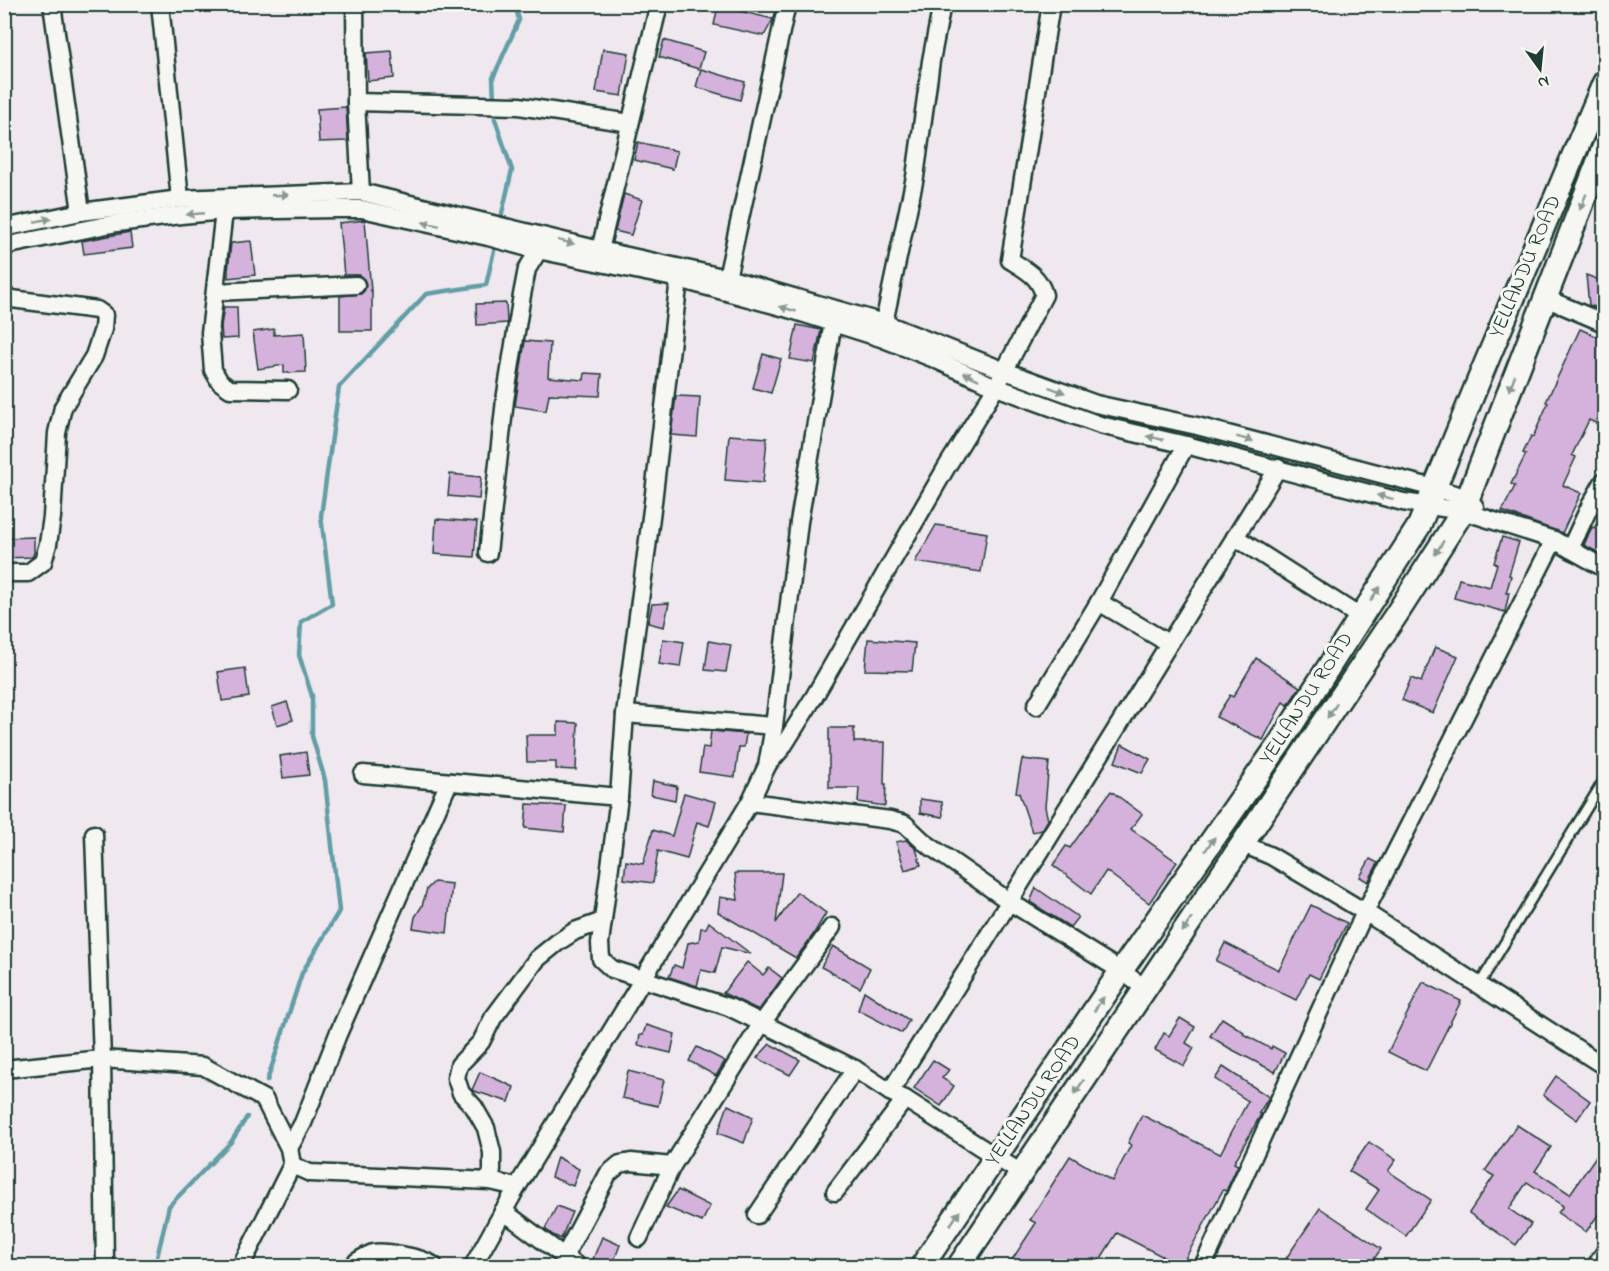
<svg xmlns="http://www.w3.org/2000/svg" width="1609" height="1271" font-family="'Indie Flower',sans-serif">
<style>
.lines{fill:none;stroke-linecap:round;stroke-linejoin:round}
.stream{stroke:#639da6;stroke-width:4.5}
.building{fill:#d4b2dc;stroke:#1f3d34;stroke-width:1.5}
.service-casing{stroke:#1f3d34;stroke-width:13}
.minor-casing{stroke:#1f3d34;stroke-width:21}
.secondary-casing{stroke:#1f3d34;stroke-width:27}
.service{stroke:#f6f6f2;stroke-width:8}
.minor{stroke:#f6f6f2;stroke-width:16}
.secondary{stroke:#f6f6f2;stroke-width:22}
.oneway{fill:#8a9a93}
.labels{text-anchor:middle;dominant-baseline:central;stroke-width:6;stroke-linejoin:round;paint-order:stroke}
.street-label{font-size:21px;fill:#1f3d34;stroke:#f6f6f2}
</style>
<rect width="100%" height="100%" fill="#efe8ee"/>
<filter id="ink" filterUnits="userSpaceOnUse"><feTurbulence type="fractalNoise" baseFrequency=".0167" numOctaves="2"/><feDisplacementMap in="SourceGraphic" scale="12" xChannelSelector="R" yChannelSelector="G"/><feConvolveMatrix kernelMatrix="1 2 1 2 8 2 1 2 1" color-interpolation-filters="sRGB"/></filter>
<g filter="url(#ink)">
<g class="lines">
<g class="stream">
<polyline points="494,100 493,78 519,20 515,4"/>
<polyline points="494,109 495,119 512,170 500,222"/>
<polyline points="267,1081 302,973 339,911 325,780 312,736 312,696 299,655 301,622 332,604 321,516 339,387 426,294 486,285 496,242"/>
<polyline points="155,1266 169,1206 231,1142 247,1117"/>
</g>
</g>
<g class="building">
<polygon points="718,6 773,19 772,21 764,36 714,25"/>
<polygon points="664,40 704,52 699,69 659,57"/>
<polygon points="603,49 629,53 622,96 596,92"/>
<polygon points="392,51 394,78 368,81 366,53"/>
<polygon points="701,69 745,82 740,100 696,87"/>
<polygon points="346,107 348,141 319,142 317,109"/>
<polygon points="638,142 677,151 673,169 634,160"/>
<polygon points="624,194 642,200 631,235 615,231"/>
<polygon points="365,220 371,291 372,291 372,331 340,331 340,296 361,294 365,290 366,285 364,279 360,275 344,275 339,223"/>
<polygon points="130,232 132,248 84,254 82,241"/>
<polygon points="251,241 255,275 228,278 228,271 231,243"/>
<polygon points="1586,275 1605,282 1605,310 1589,305"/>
<polygon points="506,303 507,323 477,325 476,304"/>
<polygon points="224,307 237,307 238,338 222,339 221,326"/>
<polygon points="797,325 821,330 814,363 790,359"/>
<polygon points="274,329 274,335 304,333 306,372 284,373 284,365 258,369 253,332"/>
<polygon points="1580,329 1605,340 1605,427 1589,420 1572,455 1576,457 1563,485 1581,493 1562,533 1502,511 1515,486 1511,484 1526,454 1523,453 1531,436 1533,437 1548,403 1546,402"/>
<polygon points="525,341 550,343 548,377 584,380 585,373 602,374 600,396 549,394 546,411 515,406"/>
<polygon points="763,354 781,359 771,393 753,388"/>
<polygon points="676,396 700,397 697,437 671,435"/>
<polygon points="729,435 767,438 763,483 725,480"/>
<polygon points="450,474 481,477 479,499 448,496"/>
<polygon points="1605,512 1605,556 1584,545 1592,527 1594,528"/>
<polygon points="436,519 477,522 474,557 434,554"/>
<polygon points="936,525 987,533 981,572 915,562"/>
<polygon points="34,537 34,553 32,557 4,558 4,538"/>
<polygon points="1502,537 1519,542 1509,575 1511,576 1506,593 1509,593 1505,612 1454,598 1459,579 1490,587 1497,564 1494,563"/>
<polygon points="669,603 664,627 648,623 652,604"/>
<polygon points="663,639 684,642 680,667 659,664"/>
<polygon points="868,639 915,643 912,671 865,670"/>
<polygon points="709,641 731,645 726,672 705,670"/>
<polygon points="1435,647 1458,656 1433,713 1402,700 1411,678 1421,682"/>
<polygon points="1256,658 1300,687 1288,705 1283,702 1263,740 1216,717 1230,695 1233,697"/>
<polygon points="245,668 249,697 222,701 218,672"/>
<polygon points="287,702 293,720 277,725 272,707"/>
<polygon points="558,722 578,723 576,770 556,769 556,762 527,762 526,735 558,735"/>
<polygon points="829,728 854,728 854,742 885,742 884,784 886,784 885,806 858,802 859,788 829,788"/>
<polygon points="711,731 746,734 744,747 739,747 735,777 699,772 703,747 709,748"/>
<polygon points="1122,744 1150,759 1142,773 1115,762"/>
<polygon points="306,752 309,775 283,778 280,756"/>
<polygon points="1022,759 1049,762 1045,807 1048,820 1042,830 1032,832 1019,793 1016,792"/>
<polygon points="653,781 677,786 675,800 651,795"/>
<polygon points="1111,791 1142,814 1131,829 1177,862 1149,903 1106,871 1091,894 1053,865 1066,846 1070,848"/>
<polygon points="684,793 716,802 709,826 697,822 687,859 658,851 653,883 624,879 626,861 643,864 653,830 672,836"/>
<polygon points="920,799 942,802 943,817 920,813"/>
<polygon points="527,804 566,806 564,832 525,828"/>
<polygon points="906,840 916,849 921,865 905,870 896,842"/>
<polygon points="1370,859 1378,863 1368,882 1360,877"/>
<polygon points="735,873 782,873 776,923 797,892 826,913 813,935 796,958 718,912 720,897 738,900"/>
<polygon points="434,882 452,884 447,933 413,928 415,917 422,906 427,889"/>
<polygon points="1036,888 1078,917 1070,927 1030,902"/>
<polygon points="1311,905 1347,923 1319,979 1309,974 1296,1000 1216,961 1225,943 1279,970"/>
<polygon points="709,922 751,954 722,947 715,973 701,970 697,986 669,977 674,965 682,968 688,943 699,941 701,928 706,928"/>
<polygon points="833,946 870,968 860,988 821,967"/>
<polygon points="747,962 763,975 769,968 782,978 759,1010 723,993"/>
<polygon points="1423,982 1461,1001 1426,1071 1388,1052"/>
<polygon points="864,991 909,1020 902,1033 858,1010"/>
<polygon points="1180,1018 1195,1027 1186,1043 1194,1048 1184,1066 1155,1050 1164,1033 1169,1036"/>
<polygon points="1222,1018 1244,1032 1243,1034 1271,1049 1272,1046 1285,1053 1275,1072 1229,1048 1210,1036"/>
<polygon points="646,1025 675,1034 671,1053 638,1045 640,1035 643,1035"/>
<polygon points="770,1044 800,1060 790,1075 757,1058"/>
<polygon points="697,1047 725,1061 716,1076 689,1061"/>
<polygon points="933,1060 949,1070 942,1078 954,1086 941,1106 914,1088"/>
<polygon points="1223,1067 1269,1097 1259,1113 1261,1114 1234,1163 1238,1165 1226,1191 1223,1190 1181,1266 1117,1233 1096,1266 1008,1266 1036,1223 1030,1220 1070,1156 1112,1181 1131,1145 1128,1143 1142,1115 1220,1154 1248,1101 1215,1079"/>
<polygon points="628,1071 664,1080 658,1106 622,1098"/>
<polygon points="480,1072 514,1087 509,1102 474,1091 472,1090"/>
<polygon points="1556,1076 1590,1101 1577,1120 1543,1095"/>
<polygon points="728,1105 753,1117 744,1143 718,1133"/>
<polygon points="1517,1125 1551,1147 1535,1171 1570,1194 1605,1143 1605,1205 1586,1232 1558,1213 1563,1206 1527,1182 1509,1209 1531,1224 1516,1245 1469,1213 1494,1176 1485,1171"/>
<polygon points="1369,1142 1396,1160 1388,1171 1431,1200 1406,1236 1366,1209 1379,1190 1349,1171"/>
<polygon points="557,1157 579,1169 573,1186 551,1177"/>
<polygon points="678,1190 710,1206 702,1222 666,1207"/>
<polygon points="557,1206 572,1212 561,1239 553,1235 545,1229"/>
<polygon points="1320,1208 1381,1249 1369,1266 1281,1266"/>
<polygon points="602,1237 620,1245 612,1266 609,1266 593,1259"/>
</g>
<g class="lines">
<defs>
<g id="service">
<polyline points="1479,985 1604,780"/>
<polyline points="1591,1266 1604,1246"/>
</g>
<g id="minor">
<polyline points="52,4 81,212"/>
<polyline points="160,4 180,199"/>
<polyline points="355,4 356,102 361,192"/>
<polyline points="356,102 519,106 630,123"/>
<polyline points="224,211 210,333 213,370 220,382 230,389 288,390"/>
<polyline points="4,228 81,212 180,199 361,192 600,250 727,278 884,323 1005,371 1096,404 1197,426 1434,488 1468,498 1475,507"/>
<polyline points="4,246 117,223 181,215 224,211 336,209 362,209 488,237 528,248 679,279 789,309 881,338 932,358 996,387 1100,425 1186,445 1403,502 1463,511 1554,540 1604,568"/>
<polyline points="600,250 659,4"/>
<polyline points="727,278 787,4"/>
<polyline points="679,279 653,502 625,714 619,797 600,943 601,959 612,969 729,1007 855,1069 890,1092 905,1099 1021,1173"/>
<polyline points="216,292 356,285"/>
<polyline points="4,298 97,310 104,315 103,329 94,356 63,407 57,433 52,517 48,544 43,562 28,573 4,573"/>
<polyline points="1545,298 1604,323"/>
<polyline points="884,323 915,177 931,61 942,4"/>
<polyline points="1235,537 1360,617"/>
<polyline points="1570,549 1590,506 1604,481"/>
<polyline points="488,553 505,400 522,295 527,269 539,250"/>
<polyline points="1099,602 1168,643"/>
<polyline points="1036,706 1099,602 1186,445"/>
<polyline points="625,714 774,726"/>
<path d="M768,764L782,748L814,697L946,468L996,387L1044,295C1039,276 1026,270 1010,260L1051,4"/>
<polyline points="363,774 619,797"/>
<polyline points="750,802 890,820 905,824 924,842 1010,902 1121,971 1145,988"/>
<polyline points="94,834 102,1059 105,1262"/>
<polyline points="1243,844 1271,856 1365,912 1604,1066"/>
<polyline points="4,1069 102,1059 203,1066 264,1099 289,1148 292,1165 310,1173 490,1181 517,1187"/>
<path d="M890,1092C1021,885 1149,676 1278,468"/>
<polyline points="289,1148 303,1123 338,1034 449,782"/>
<polyline points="490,1181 492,1170 492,1152 486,1128 474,1107 461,1093 456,1078 459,1065 481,1042 493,1018 537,959 558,942 575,931 603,921"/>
<polyline points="835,1192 905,1099"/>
<polyline points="503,1211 577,1266"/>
<polyline points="757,1215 855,1069"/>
<polyline points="639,1238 672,1166 762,1023 832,927"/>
<polyline points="564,1257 608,1174 620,1164 631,1162 672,1166"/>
<path d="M356,1262C361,1259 367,1255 373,1253C385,1251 426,1258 434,1266"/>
<polyline points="241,1266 292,1165"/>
<polyline points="473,1266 517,1187 750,802 767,766 774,726 799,522 833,322"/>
<polyline points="1203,1266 1365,912 1554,540"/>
</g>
<g id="secondary">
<polyline points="922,1266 1121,971 1280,743 1419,526 1485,365 1604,83"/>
<polyline points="959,1266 1396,615 1463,511 1604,147"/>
</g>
</defs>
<use href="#service" class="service-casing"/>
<use href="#minor" class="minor-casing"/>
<use href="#secondary" class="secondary-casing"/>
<use href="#service" class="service"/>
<use href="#minor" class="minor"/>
<use href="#secondary" class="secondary"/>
</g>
<defs><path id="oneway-solid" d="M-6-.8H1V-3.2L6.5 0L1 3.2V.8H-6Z" transform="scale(1.5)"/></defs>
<g class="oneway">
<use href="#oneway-solid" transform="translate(280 195) rotate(-2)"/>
<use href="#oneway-solid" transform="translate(1583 202) rotate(112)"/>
<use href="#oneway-solid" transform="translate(195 214) rotate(175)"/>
<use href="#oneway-solid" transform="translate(43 220) rotate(-12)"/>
<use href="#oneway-solid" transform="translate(431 224) rotate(-168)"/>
<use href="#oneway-solid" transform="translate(566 242) rotate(14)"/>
<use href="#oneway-solid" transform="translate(788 309) rotate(-164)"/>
<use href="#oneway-solid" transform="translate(971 376) rotate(-155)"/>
<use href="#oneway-solid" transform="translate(1512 383) rotate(111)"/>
<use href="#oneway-solid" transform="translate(1057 390) rotate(20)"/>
<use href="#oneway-solid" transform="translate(1155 438) rotate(-167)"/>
<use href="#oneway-solid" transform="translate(1245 439) rotate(15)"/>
<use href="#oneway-solid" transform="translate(1385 497) rotate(-166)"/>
<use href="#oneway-solid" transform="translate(1439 548) rotate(123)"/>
<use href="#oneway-solid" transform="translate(1375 594) rotate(-57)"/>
<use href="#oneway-solid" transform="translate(1332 711) rotate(124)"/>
<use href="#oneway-solid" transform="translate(1210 844) rotate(-55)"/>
<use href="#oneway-solid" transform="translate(1187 925) rotate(124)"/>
<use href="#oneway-solid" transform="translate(1099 1004) rotate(-56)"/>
<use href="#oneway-solid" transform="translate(1079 1087) rotate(124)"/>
<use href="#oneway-solid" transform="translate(955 1218) rotate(-56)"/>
</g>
</g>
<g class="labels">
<g class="street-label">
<text transform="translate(1526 267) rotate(-67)">YELLANDU ROAD</text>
<text transform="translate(1307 699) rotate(-57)">YELLANDU ROAD</text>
<text transform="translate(1034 1101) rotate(-56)">YELLANDU ROAD</text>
</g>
</g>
<rect width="1609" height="1271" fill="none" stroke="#f6f6f2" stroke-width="24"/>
<rect x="12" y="12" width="1585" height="1247" fill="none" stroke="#1f3d34" stroke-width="2" filter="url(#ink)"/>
<g transform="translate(1540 69) rotate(165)" stroke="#f6f6f2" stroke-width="4.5" paint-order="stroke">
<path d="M0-4.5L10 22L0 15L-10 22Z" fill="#1f3d34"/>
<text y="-9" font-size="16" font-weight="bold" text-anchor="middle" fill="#1f3d34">N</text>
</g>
</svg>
